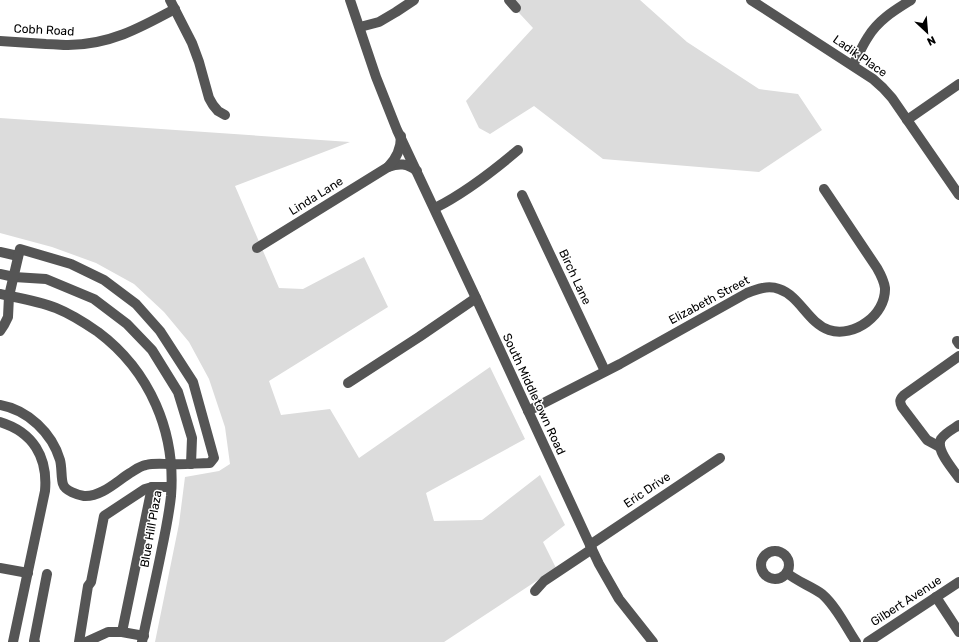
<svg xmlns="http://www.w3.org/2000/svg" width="959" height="642" font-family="Rubik,sans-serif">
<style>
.green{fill:#dcdcdc}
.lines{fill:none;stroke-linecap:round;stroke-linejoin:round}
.minor{stroke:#555;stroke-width:10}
.labels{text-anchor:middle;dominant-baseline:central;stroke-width:3;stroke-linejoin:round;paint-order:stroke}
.street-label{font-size:12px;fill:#000;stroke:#fff}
</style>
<rect width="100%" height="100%" fill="#fff"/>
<g class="green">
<polygon points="507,0 640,0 687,42 759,89 798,94 822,130 759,172 603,159 534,106 490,134 479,128 466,101 533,28"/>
<polygon points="0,118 350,142 235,186 279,288 303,289 364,257 388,307 269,381 281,415 330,409 359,458 490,367 525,439 426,493 434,521 482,520 540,475 565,525 543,542 556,568 444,642 155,642 179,524 185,477 219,471 230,464 225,427 209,379 189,342 164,312 134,284 96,263 52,247 0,233"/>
</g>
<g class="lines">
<g class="minor">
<polyline points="170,0 192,43 199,62 209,98 213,105 218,111 225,115"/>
<polyline points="350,0 376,77 397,130 476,298 590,545 599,564 619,599 653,642"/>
<polyline points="509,0 516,8"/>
<polyline points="751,0 873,79 883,88 892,98 959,195"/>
<polyline points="360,27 379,22 396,12 414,0"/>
<path d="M0,41C15,42 31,43 46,44C53,44 61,45 68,45C109,45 140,28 175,9"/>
<path d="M853,65C858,56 862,46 868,37C878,20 895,10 911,0"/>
<polyline points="907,120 959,84"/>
<path d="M388,167C399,163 407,163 417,171"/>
<polyline points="522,195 605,371"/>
<path d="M435,208C465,193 492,172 518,150"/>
<path d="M257,248L388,167C397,158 401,149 401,136"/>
<polyline points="0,252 18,256"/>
<polyline points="0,274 14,277 46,279 94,299 127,324 152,350 178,392 192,438 191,464"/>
<path d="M0,294C19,298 38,301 56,308C71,314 85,323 98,332C150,371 176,432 171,496C169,515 165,534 161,553C155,583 148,612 142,642"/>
<path d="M0,331L4,325L8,317L9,296L20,249L71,264L104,280L136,304L160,331L193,382L214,458L210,463C197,463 184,465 170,464C162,464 154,463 146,465C140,466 135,470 130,473C116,482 101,497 84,496C78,495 65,491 63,484C61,479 62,467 60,460C52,433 28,410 0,405"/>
<polyline points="957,341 959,344"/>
<polyline points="348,383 419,337 476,298"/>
<path d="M528,411L620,364L747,293C757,289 768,285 779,289C800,296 808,323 829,330C854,338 886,315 885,288C884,281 881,275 877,268L824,189"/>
<path d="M0,422C33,432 48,457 45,491L13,642"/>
<path d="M959,425C953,429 945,433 941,439C935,450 953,469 959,478"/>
<path d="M940,447L927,440L902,407C899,401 900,399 904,395L959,356"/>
<polyline points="590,545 720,458"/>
<circle cx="775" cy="565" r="14"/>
<polyline points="0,568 28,573"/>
<path d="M787,573C798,582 811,586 822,594C836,606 846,627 856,642"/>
<polyline points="535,591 544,581 592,549"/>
<polyline points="936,597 959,632"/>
<polyline points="122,632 152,487 171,487"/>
<polyline points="35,642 34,641 47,574"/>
<polyline points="79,642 88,586 91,582 104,516 145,489 152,487"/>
<polyline points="86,642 108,632 122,632 144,636"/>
<polyline points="868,642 959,582"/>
</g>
</g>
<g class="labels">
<g class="street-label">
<text transform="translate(44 30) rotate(3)">Cobh Road</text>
<text transform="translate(860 56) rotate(35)">Ladik Place</text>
<text transform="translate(316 196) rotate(-32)">Linda Lane</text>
<text transform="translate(575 277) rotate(65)">Birch Lane</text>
<text transform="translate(709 300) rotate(-28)">Elizabeth Street</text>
<text transform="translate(534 394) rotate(65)">South Middletown Road</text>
<text transform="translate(647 490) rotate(-34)">Eric Drive</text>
<text transform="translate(151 529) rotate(-80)">Blue Hill Plaza</text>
<text transform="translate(906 601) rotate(-33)">Gilbert Avenue</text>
</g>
</g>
<g transform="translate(927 32) rotate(154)" stroke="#ffffff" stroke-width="3" paint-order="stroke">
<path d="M0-3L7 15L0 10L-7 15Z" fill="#000000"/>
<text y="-6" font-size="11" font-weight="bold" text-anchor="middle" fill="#000000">N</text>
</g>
</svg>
